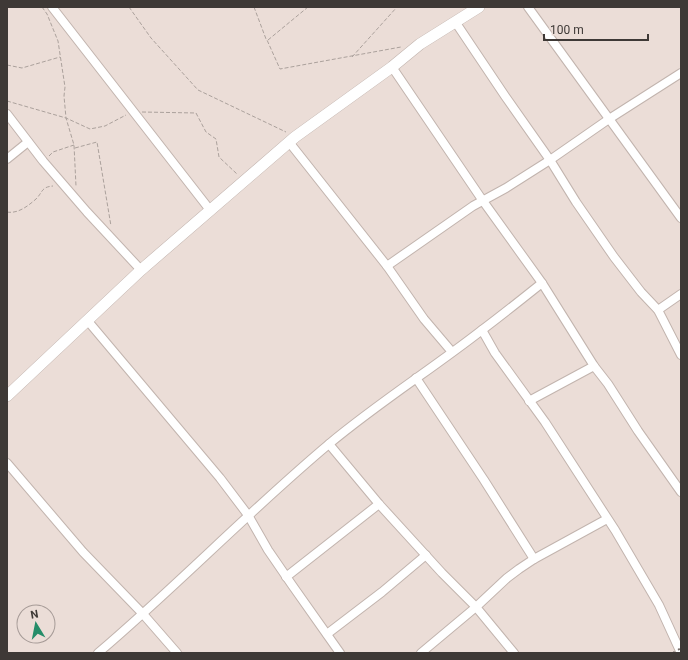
<svg xmlns="http://www.w3.org/2000/svg" width="688" height="660" font-family="Roboto,sans-serif">
<style>
.lines{fill:none;stroke-linecap:round;stroke-linejoin:round}
.minor-casing{stroke:#c2b4ae;stroke-width:10}
.major-casing{stroke:#c2b4ae;stroke-width:12}
.path{stroke:#aba19c;stroke-width:1;stroke-dasharray:4 2;stroke-linecap:butt}
.minor{stroke:#fff;stroke-width:8}
.major{stroke:#fff;stroke-width:11}
.rail{stroke:#756d69;stroke-width:2;stroke-dasharray:2 4;stroke-linecap:butt}
</style>
<rect width="100%" height="100%" fill="#ebddd7"/>
<g class="lines">
<defs>
<g id="minor">
<polyline points="52,7 210,210"/>
<polyline points="528,7 681,218"/>
<polyline points="456,23 505,96 550,160 576,202 614,257 641,292 658,310 681,355"/>
<polyline points="392,67 483,201 542,283 594,366 608,384 638,431 681,492"/>
<polyline points="7,114 43,161 87,212 141,270"/>
<polyline points="289,142 387,266 424,319 452,352"/>
<polyline points="7,159 28,142"/>
<polyline points="387,266 473,206 506,188 550,160 609,119 681,73"/>
<polyline points="658,310 681,294"/>
<polyline points="87,320 220,478 248,515 268,550 292,585 340,653"/>
<polyline points="482,330 495,353 545,422 615,530 659,605 681,653"/>
<polyline points="416,378 484,480 534,559"/>
<polyline points="529,401 594,366"/>
<polyline points="329,444 379,504 442,573 476,607 514,653"/>
<polyline points="7,463 83,552 143,614 177,653"/>
<polyline points="286,577 379,504"/>
<polyline points="327,634 382,592 426,555"/>
<path d="M98,653C177,586 249,511 329,444C378,403 432,369 482,330C502,315 522,299 542,283"/>
<polyline points="421,653 476,607 507,578 519,569 534,559 607,519"/>
</g>
<polyline id="major" points="7,396 141,270 295,137 392,67 420,44 479,7"/>
</defs>
<use href="#minor" class="minor-casing"/>
<use href="#major" class="major-casing"/>
<g class="path">
<polyline points="42,7 47,14 58,41 65,87 64,96 66,118 74,145 76,186"/>
<polyline points="129,7 151,38 198,90 286,132"/>
<polyline points="254,7 266,39 267,40 280,69 401,47"/>
<polyline points="268,40 308,7"/>
<polyline points="352,57 397,7"/>
<polyline points="7,65 22,68 60,57"/>
<polyline points="7,101 66,118 90,129 105,126 126,115"/>
<polyline points="142,112 196,113 206,132 216,139 219,157 237,174"/>
<polyline points="75,148 97,142 111,226"/>
<polyline points="49,156 53,152 74,145"/>
<path d="M7,212C18,214 28,206 36,199C43,192 41,187 53,186"/>
</g>
<use href="#minor" class="minor"/>
<use href="#major" class="major"/>
<polyline class="rail" points="673,653 681,648"/>
</g>
<rect width="688" height="660" fill="none" stroke="#3e3936" stroke-width="16"/>
<g transform="translate(36 624) rotate(350)"><circle r="19" fill="#ebddd7" stroke="#a69b97"/>
<path d="M0-3L7 15L0 10L-7 15Z" fill="#258d69"/>
<text y="-6" font-size="11" font-weight="bold" text-anchor="middle" fill="#3e3936">N</text>
</g>
<path d="M544 34v6h104v-6" fill="none" stroke="#3e3936" stroke-width="2"/>
<text x="550" y="34" font-size="12" fill="#3e3936" stroke="#ebddd7" stroke-width="3" paint-order="stroke">100 m</text>
</svg>
